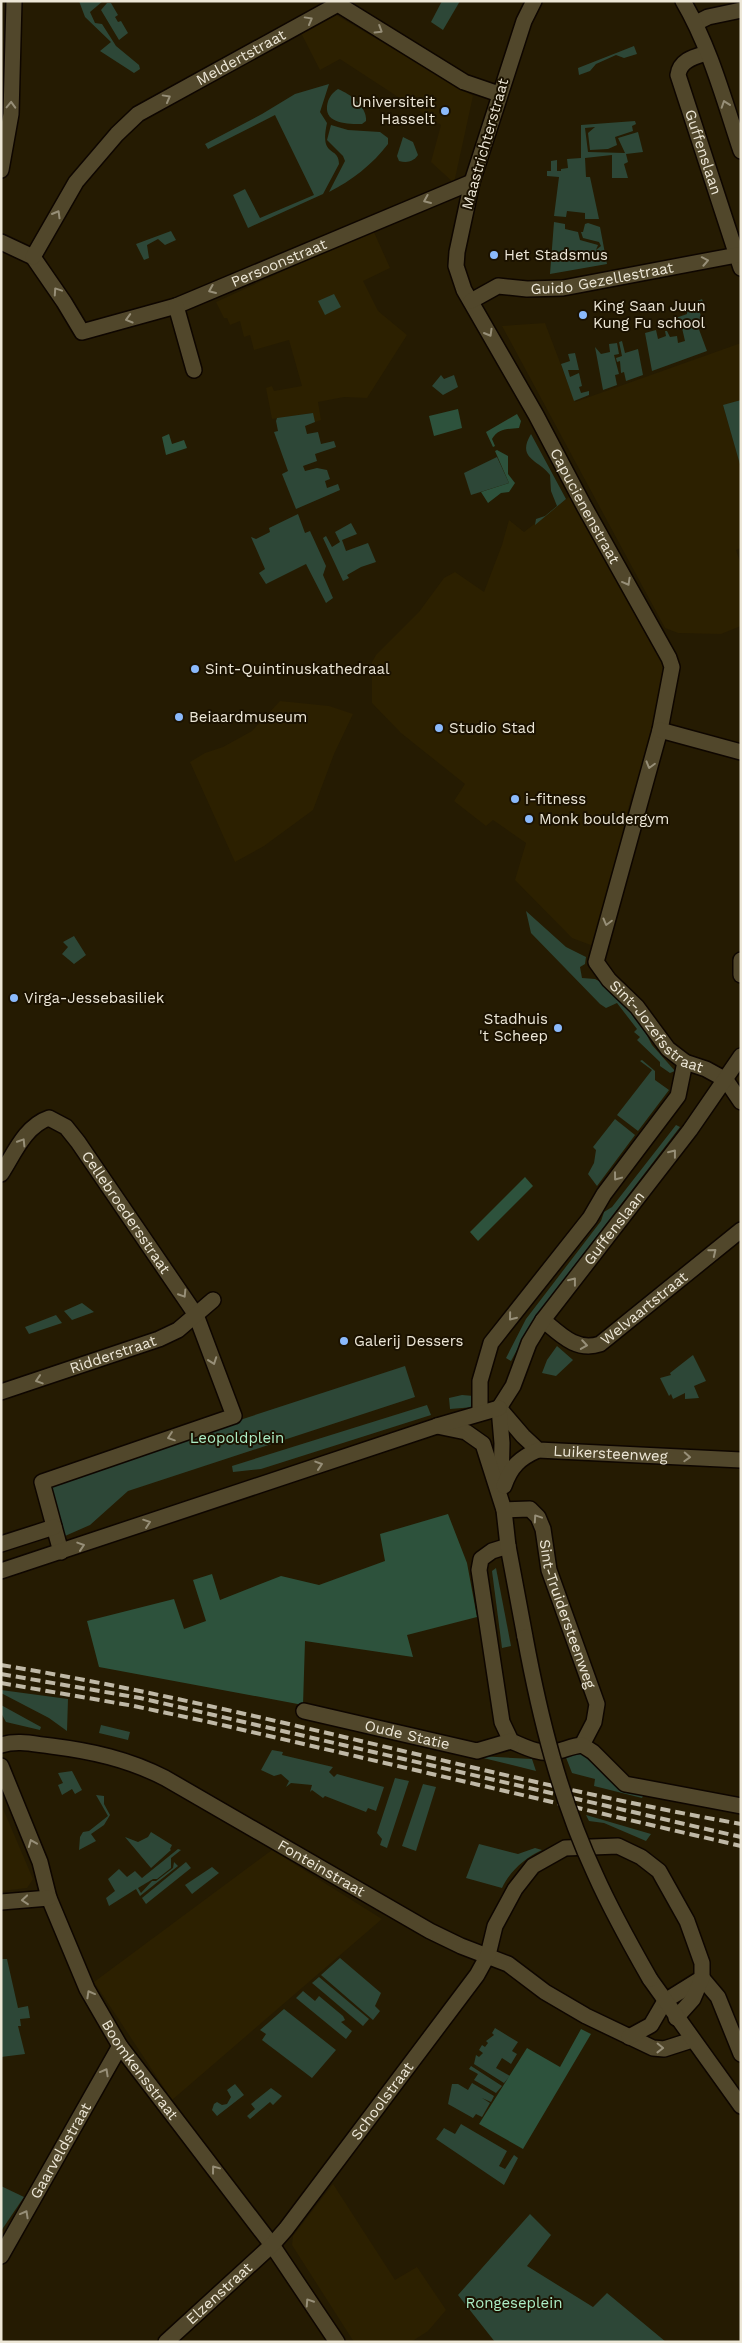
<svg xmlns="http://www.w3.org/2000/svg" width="742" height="2343" font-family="'Work Sans',sans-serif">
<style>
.built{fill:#2c2000}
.green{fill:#2d4737}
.forest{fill:#2d523c}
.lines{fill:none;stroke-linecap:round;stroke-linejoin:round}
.street-casing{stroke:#0e0600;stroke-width:18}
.secondary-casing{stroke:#0e0600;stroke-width:18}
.street{stroke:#51472b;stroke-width:15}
.secondary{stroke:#51472b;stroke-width:15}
.rail{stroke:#bfb8a6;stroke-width:4;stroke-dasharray:10 5;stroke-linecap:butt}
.secondary-bridge-casing{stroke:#0e0600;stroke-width:18;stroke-linecap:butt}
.secondary-bridge{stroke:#51472b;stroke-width:15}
.oneway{stroke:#978f78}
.poi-dot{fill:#8bbafc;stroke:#1b1200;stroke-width:2}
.labels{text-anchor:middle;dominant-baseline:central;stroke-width:4;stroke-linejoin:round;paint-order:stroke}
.street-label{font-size:15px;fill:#ede7d7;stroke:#1b1200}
.poi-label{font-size:15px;fill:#ede7d7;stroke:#1b1200;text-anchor:start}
.park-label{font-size:15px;fill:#abedc4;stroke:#1b1200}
</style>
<rect width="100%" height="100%" fill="#251b02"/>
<g class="built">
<polygon points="336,15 473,96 454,183 431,162 441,125 340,59 320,70 301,33"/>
<polygon points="373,230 390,268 363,281 378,311 407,335 367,398 344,397 318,402 321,420 315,422 312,413 272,419 266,388 272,386 274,391 302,386 289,340 254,350 250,335 244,337 240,321 230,325 227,318 224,318 216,302"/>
<polygon points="545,323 575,402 741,343 741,400 723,406 741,468 741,548 736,550 741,565 741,626 721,634 678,633 665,628 502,326"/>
<polygon points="574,493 666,658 669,675 636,792 632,794 626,817 629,823 596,947 572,938 515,880 526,843 493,820 486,826 454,801 465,784 401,733 372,703 372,662 376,655 419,612 444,578 455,572 484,592 502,545 509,520 524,532"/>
<polygon points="280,701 329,706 353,714 334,754 313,810 264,846 235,862 190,762 205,753 223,747 252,731"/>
<polygon points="1,1804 33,1879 27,1888 1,1891"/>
<polygon points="272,1850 382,1919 172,2100 94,1982"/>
<polygon points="333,2184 395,2280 417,2267 446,2310 428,2331 411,2342 354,2342 292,2245 293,2236"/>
</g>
<g class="green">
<polygon points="79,1 103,1 90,12 95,23 102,24 116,46 139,65 140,69 134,73 100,51 111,42 85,17"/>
<polygon points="442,1 460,1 443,30 431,22"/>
<polygon points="107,3 111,3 118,15 115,17 118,22 121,21 128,33 119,40 101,10"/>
<polygon points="634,46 637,54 624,58 616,55 596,64 590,71 579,75 578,68"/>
<path d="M329,84L320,112L327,123C319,159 339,145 339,164L323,194L248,228L233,195L245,189L260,218L314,195L275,115L208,149L205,144L262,114L295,94Z"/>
<path d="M338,89C350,94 367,106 366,121L362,124C348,124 325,124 327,106C328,98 332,93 338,89Z"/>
<polygon points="635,121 636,124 632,126 633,131 615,137 617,145 608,149 590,150 588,133 595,127 585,128 588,152 625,153 618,138 638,132 643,152 626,154 628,162 624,164 628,178 612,178 612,155 585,158 586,177 590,177 599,219 585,219 585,213 567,211 566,217 554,216 559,177 547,176 547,171 551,171 551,161 557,160 557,171 561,171 561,169 568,168 567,159 581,158 581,125"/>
<path d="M331,125L348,130L380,132L388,138V144C373,164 351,181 329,192L345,161L343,156L327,140Z"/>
<path d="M403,137L413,142L418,155C413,162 407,163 399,161L397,156Z"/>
<polygon points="554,222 565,224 565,229 578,232 580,240 598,245 596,250 601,246 599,242 583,238 581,232 583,232 585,224 588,223 600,227 607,264 550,274"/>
<polygon points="171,231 176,240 165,245 158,239 147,245 149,258 144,260 136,244"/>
<polygon points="334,294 341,307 325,315 318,301"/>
<polygon points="702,299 705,307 699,310 703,322 697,324 707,351 652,371 645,333 656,330 658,339 666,336 665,331 667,331 670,337 677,336 678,343 685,341 682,328 675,329 673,319 687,314 686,306"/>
<polygon points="622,341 625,353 638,349 643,375 626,381 624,372 621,373 620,361 617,362 616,358 622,356 619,342"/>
<polygon points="617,343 619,354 614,355 619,374 615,375 617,385 603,390 595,347 601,354 610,352 609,344"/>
<polygon points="575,353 579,370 568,370 570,377 579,373 582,386 579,387 581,393 589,391 589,395 574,401 561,364 570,361 568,354"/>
<polygon points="441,375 444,379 454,375 458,387 443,395 432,386"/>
<polygon points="741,400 741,468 723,405"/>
<polygon points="313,413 315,422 305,426 307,434 318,432 321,444 334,441 336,447 315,454 317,461 303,466 305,471 317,468 327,470 330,479 325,481 327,488 338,484 340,490 296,509 282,474 288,471 274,432 278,431 276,421 277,418"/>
<path d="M531,434L566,499L535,525L536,519L545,516L557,506L551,491L550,475C539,460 516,459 531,434Z"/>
<polygon points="497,457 509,483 471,495 464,473"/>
<polygon points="298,514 305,533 310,531 326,566 323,575 333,598 326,603 306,564 266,584 259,573 265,569 251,537 256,539 270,532 269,528"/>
<polygon points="351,523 357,534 342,540 346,551 368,543 376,562 361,567 347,575 349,578 343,581 323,538 326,536 332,547 340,542 335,532"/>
<polygon points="526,911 566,947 586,957 585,964 580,967 582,978 595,979 607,985 637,1016 652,1045 675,1071 670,1073 660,1066 660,1062 637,1040 640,1037 634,1032 637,1029 617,1003 606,1008 600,1004 531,933"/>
<polygon points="74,936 86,955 74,964 62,954 68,947 63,942"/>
<polygon points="642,1060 655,1071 655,1080 669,1090 638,1131 617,1115 652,1070 640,1061"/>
<polygon points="615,1119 635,1135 597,1186 588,1174 594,1163 596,1150 593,1147"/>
<polygon points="676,1125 680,1127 535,1317 511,1361 506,1358 526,1319 601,1221 604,1212 612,1207"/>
<polygon points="82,1303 94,1312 72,1320 64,1311"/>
<polygon points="56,1315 62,1323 29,1334 25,1327"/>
<polygon points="557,1346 573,1360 556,1376 542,1373 547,1360"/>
<polygon points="693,1355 706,1381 694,1386 699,1398 685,1399 685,1393 673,1399 671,1394 669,1396 660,1378 671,1375 670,1373"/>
<polygon points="405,1366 415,1397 128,1491 90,1525 65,1536 50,1482"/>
<polygon points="462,1395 474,1396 474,1407 450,1409 449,1398"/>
<polygon points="427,1405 431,1415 261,1469 233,1472 232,1466"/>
<polygon points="496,1568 511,1646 502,1648 492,1571"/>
<polygon points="1,1690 68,1699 67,1731 49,1718 1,1693"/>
<polygon points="1,1705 41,1727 40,1730 6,1722 1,1713"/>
<polygon points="101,1725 130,1732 128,1740 99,1733"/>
<polygon points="272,1750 283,1752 282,1755 333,1767 329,1772 334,1777 337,1774 384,1787 376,1811 368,1808 366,1812 325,1796 323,1798 312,1790 310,1792 312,1785 291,1783 286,1787 289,1781 281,1774 274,1776 261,1770"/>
<polygon points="581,1753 621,1790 643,1796 642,1798 594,1786 595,1779 572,1773 565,1755"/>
<polygon points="479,1756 532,1759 536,1771 479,1757"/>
<polygon points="72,1771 82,1790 75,1794 72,1789 62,1795 58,1785 63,1783 58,1773"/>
<polygon points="395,1778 409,1781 387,1848 380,1845 382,1839 377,1833"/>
<polygon points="423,1784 436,1787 416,1851 402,1846"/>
<polygon points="96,1795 104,1796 104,1804 110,1815 104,1825 91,1834 96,1841 79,1850 80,1837 83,1832 89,1831 108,1816"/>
<polygon points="586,1815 651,1834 646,1841 604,1823 589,1821"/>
<polygon points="151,1832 172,1845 170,1849 171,1850 151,1868 125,1837 138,1842 148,1837"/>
<path d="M479,1844L518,1854L535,1848L542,1850C525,1858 510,1871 502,1888L466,1878Z"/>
<polygon points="178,1849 181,1850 171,1858 171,1868 157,1879 153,1879 138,1888 141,1893 152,1881 156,1881 173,1868 174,1862 178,1866 140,1896 136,1889 109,1906 106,1898 115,1891 108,1879 119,1869 127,1877 135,1871 142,1878"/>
<polygon points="186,1862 191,1868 146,1904 142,1898"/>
<polygon points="212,1867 219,1873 192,1894 185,1885"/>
<polygon points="340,1958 381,1993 375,2006 380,2011 373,2020 321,1975"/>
<polygon points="1,1959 7,1959 18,2008 28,2006 30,2018 20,2019 21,2026 18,2026 25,2054 1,2057"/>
<polygon points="319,1977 369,2019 363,2026 312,1983"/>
<polygon points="303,1991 315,2001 319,1996 343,2016 345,2020 341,2022 352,2031 346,2039 296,1998"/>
<polygon points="284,2009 336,2050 312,2078 262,2040 266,2034 260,2030"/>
<polygon points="495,2028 518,2042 512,2051 517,2054 511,2064 502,2058 496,2068 510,2076 504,2083 474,2064 476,2055 479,2057 483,2053 479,2050 482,2045 485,2047 488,2043 486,2041 494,2035 492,2033"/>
<polygon points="471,2066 502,2086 496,2093 474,2080 478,2074 469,2069"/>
<polygon points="472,2083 494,2096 491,2102 482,2098 490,2103 482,2117 476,2114 473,2118 448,2104 452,2084 458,2084 468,2090"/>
<polygon points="235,2084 244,2095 217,2116 212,2110 214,2104 217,2102 222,2105 227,2104 231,2097 227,2090"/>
<polygon points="271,2088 282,2096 273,2105 270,2102 250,2119 247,2116 255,2109 251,2104"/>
<polygon points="461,2124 507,2151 499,2166 505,2169 514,2155 518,2158 504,2185 436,2139 444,2128 455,2134"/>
<polygon points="1,2186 24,2197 1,2231"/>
<polygon points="530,2214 551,2235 527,2266 593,2307 607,2293 666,2342 495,2342 458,2295"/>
</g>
<g class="forest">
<polygon points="458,409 462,428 434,436 429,416"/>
<path d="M517,414L521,421L519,428C509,429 498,428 492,439L495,446L493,447L486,432Z"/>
<polygon points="169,434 172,444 184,440 187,448 166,455 162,437"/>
<polygon points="497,450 508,456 508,474 515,483 509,492 501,493 488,503 481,492 509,483 495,451"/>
<polygon points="525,1177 533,1186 478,1241 470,1232"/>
<polygon points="448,1514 467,1563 477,1617 407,1635 413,1657 305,1641 303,1705 99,1667 87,1621 174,1599 184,1629 206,1621 193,1580 212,1574 220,1600 281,1576 319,1585 385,1561 380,1534"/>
<polygon points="581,2029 591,2034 523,2149 479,2124 527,2048 560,2067"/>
</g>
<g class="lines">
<defs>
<g id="street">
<path id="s1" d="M534,1L524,21L472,182L457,252L456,266L464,290L536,415L584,506L669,658L672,667L660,730L596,962L609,980L637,1007L668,1049L685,1062L706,1069L726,1080"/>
<polyline points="696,23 708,17 741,10"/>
<path id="s2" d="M707,53C694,57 680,60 678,75L741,268"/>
<polyline points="1,170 11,114 14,1"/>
<path id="s3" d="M1,242L33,257L64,302L82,332L176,306L472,182"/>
<path id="s4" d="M33,257L76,182L117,134L138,114L338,4L464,82L499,94"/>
<path id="s5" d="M471,301L498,286L527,289L563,288L737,255"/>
<polyline points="176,306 194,370"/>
<polyline points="660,730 741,752"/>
<polyline points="741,960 741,975"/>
<path id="s6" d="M1,1174C14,1154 25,1126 49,1118L66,1127L78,1142L196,1315L234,1416L42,1482L61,1552"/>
<path id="s7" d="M543,1320C560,1334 576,1352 600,1344L741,1230"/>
<path id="s8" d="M1,1392L159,1339L178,1330L213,1300"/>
<polyline points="480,1413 480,1381 491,1343 590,1218 604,1194 678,1096 685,1062"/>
<path id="s9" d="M504,1510L530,1509L538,1517L543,1529L549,1570L597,1704L594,1722L582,1745"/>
<polyline points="1,1544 54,1527"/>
<path d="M508,1546L492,1551L481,1559L479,1570L502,1722L511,1741C523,1746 540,1755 554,1752C564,1750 572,1746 582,1745L593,1752L625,1784L741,1806"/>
<path id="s10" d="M304,1711L477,1751L511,1741"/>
<path id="s11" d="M1,1745C18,1740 33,1744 51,1746C91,1751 128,1759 165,1778L430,1931L461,1946L508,1964L545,1992L586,2016L653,2048L664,2049L692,2040"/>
<path id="s12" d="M1,1766L40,1862L49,1898L87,1989L120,2046L272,2245L337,2342"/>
<polyline points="1,1902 49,1898"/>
<polyline points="702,1978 718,1997 741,2054"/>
<polyline points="629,2037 651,2025 665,2001 702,1978"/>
<path id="s13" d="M1,2256L120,2046"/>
<path id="s14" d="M166,2342L272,2245L286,2229L477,1975L488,1955L495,1926L515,1889L533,1866L565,1848L618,1846L641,1857L659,1871L687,1921L702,1963V1978L693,1999L676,2018"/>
</g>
<g id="secondary">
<path d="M683,1C710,47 724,100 741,151"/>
<polyline points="726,1080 741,1102"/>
<path id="s15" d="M499,1408L513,1386L529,1343L543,1320L690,1130L741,1056"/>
<path id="s16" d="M499,1408L523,1436L538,1450L741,1460"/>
<polyline points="499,1408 502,1443 501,1486"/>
<polyline points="437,1426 466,1432 483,1444 504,1510 508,1546 525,1637"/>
<path d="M504,1486C511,1466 520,1458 538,1450"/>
<polyline points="1,1571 437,1426 499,1408"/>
<polyline points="650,1979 741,2106"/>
</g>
</defs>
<use href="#street" class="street-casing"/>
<use href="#secondary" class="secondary-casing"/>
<use href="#street" class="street"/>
<use href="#secondary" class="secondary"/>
<g class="rail">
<path d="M1,1665C250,1706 492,1780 741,1824"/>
<polyline points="1,1674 140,1698 741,1837"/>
<polyline points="1,1683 134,1706 209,1722 741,1846"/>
</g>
<defs>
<path id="secondary-bridge" d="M525,1637C540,1718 560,1799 595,1874C611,1910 630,1944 650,1979"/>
</defs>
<use href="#secondary-bridge" class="secondary-bridge-casing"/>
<use href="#secondary-bridge" class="secondary-bridge"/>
</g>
<defs><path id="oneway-chevron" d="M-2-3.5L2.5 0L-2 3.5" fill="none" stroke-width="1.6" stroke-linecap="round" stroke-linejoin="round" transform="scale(1.25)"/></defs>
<g class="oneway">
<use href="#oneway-chevron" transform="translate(309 20) rotate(-29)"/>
<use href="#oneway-chevron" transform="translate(379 30) rotate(32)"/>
<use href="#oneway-chevron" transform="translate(167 98) rotate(-29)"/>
<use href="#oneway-chevron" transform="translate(725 104) rotate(-109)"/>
<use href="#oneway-chevron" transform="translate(11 105) rotate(-88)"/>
<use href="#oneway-chevron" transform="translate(427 200) rotate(157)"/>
<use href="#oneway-chevron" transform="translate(57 214) rotate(-60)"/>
<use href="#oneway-chevron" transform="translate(705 261) rotate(-11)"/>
<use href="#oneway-chevron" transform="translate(212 290) rotate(157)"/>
<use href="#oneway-chevron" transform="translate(57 291) rotate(-124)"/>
<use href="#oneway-chevron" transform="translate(129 319) rotate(164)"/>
<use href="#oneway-chevron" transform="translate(489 333) rotate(60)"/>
<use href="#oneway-chevron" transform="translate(627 582) rotate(61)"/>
<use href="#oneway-chevron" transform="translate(650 765) rotate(106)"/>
<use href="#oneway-chevron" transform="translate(607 922) rotate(105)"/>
<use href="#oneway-chevron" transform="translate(22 1142) rotate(-58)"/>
<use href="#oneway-chevron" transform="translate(673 1153) rotate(-52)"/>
<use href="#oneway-chevron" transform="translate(617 1177) rotate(127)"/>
<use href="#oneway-chevron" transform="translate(713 1252) rotate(-39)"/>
<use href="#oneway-chevron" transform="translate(573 1281) rotate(-52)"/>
<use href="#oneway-chevron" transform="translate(183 1294) rotate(58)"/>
<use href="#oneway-chevron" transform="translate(512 1317) rotate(129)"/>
<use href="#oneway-chevron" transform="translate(584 1345) rotate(9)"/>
<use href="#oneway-chevron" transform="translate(213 1361) rotate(70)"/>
<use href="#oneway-chevron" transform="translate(39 1380) rotate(162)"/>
<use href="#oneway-chevron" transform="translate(171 1437) rotate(161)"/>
<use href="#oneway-chevron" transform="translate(687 1457) rotate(3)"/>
<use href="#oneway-chevron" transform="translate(319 1465) rotate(-18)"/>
<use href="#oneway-chevron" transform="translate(537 1518) rotate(-124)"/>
<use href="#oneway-chevron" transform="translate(147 1523) rotate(-19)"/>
<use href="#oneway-chevron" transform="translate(81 1546) rotate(-18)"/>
<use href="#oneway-chevron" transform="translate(32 1843) rotate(-112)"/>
<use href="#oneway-chevron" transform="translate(25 1900) rotate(175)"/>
<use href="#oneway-chevron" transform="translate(90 1994) rotate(-119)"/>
<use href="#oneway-chevron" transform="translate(660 2048) rotate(1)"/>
<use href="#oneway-chevron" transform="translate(105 2072) rotate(-61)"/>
<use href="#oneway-chevron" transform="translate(215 2169) rotate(-127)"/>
<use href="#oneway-chevron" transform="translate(25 2214) rotate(-61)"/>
<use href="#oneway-chevron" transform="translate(309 2302) rotate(-123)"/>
</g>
<g class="poi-dot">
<circle cx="445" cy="111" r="5"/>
<circle cx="494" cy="255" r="5"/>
<circle cx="583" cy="315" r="5"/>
<circle cx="195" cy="669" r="5"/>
<circle cx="179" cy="717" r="5"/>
<circle cx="439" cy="728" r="5"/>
<circle cx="515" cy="799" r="5"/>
<circle cx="529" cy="819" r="5"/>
<circle cx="14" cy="998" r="5"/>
<circle cx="558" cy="1028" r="5"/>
<circle cx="344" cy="1341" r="5"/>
</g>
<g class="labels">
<g class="street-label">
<text stroke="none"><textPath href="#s4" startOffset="296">Meldertstraat</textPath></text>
<text transform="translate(485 144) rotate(-74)">Maastrichterstraat</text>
<text stroke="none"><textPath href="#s2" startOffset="120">Guffenslaan</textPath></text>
<text stroke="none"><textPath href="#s3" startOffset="334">Persoonstraat</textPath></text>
<text stroke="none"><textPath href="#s5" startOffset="136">Guido Gezellestraat</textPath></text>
<text stroke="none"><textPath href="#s1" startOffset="550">Capucienenstraat</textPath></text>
<text stroke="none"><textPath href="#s1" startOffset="1128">Sint-Jozefsstraat</textPath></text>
<text stroke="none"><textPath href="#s6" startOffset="199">Cellebroedersstraat</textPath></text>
<text stroke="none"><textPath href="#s15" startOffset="215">Guffenslaan</textPath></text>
<text stroke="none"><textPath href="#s7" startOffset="122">Welvaartstraat</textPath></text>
<text stroke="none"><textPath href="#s8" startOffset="118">Ridderstraat</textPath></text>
<text stroke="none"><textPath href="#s16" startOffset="130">Luikersteenweg</textPath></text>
<text stroke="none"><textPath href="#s9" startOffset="139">Sint-Truidersteenweg</textPath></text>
<text stroke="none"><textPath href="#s10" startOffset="106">Oude Statie</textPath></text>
<text stroke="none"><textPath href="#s11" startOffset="350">Fonteinstraat</textPath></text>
<text stroke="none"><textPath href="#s12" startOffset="336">Boomkensstraat</textPath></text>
<text stroke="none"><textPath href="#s14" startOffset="325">Schoolstraat</textPath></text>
<text stroke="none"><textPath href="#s13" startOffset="121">Gaarveldstraat</textPath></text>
<text stroke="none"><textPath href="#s14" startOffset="72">Elzenstraat</textPath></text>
</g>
<g class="poi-label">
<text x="435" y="102" text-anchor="end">Universiteit<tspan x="435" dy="17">Hasselt</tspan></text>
<text x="504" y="255">Het Stadsmus</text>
<text x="593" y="306">King Saan Juun<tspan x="593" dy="17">Kung Fu school</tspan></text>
<text x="205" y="669">Sint-Quintinuskathedraal</text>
<text x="189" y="717">Beiaardmuseum</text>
<text x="449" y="728">Studio Stad</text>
<text x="525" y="799">i-fitness</text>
<text x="539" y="819">Monk bouldergym</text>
<text x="24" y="998">Virga-Jessebasiliek</text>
<text x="548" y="1019" text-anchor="end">Stadhuis<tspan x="548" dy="17">'t Scheep</tspan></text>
<text x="354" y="1341">Galerij Dessers</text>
</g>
<g class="park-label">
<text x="237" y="1438">Leopoldplein</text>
<text x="514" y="2303">Rongeseplein</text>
</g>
</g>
<rect width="742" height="2343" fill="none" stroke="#ede7d7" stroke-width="5"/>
</svg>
